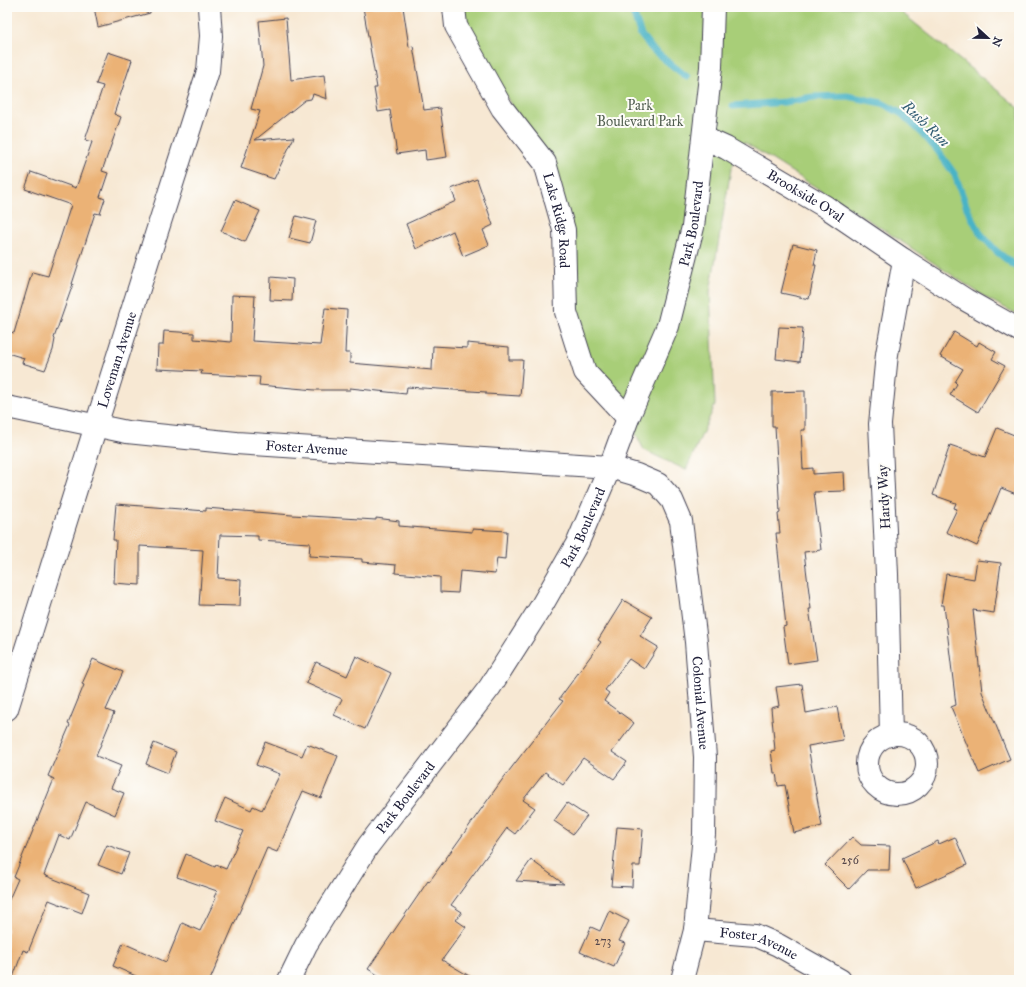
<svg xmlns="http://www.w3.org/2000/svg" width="1026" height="987" font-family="'IM FELL Great Primer',serif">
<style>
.green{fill:#a8ce78;stroke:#65785a}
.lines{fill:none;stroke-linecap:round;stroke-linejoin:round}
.stream{stroke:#48b3c6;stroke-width:7}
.building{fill:#ebb276}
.minor-casing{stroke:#424052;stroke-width:24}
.minor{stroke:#fff;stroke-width:22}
.labels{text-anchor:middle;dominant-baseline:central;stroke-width:4;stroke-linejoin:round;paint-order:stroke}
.number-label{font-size:12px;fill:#54464a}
.park-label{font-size:14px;fill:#515e50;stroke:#fdfcf7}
.street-label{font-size:14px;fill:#22223b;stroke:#fdfcf7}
.water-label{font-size:15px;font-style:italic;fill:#315c73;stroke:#fdfcf7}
</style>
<rect width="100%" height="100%" fill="#fdfcf7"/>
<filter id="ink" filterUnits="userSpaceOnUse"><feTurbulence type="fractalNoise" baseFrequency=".025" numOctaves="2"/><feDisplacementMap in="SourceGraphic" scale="8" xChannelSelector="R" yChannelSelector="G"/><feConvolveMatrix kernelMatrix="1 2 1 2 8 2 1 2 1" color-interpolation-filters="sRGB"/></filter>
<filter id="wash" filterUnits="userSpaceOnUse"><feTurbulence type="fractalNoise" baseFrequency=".012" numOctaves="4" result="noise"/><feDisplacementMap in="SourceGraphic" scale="16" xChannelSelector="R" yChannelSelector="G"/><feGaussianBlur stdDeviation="0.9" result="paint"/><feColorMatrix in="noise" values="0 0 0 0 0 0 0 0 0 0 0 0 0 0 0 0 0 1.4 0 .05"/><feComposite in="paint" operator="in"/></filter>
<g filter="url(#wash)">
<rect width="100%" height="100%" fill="#f7e8d3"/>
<polygon class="green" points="454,7 895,7 1019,108 1019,315 988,299 881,228 744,142 731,169 710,292 715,405 686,470 644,450 628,418 585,372 545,163"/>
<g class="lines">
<g class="stream">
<polyline points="631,7 641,35 653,50 687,77"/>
<polyline points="733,106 785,102 813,97 847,96 882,103 902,114 921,132 938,151 955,175 967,208 980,233 996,251 1019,269"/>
</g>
</g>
<g id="blocks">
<g class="building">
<polygon points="94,7 150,7 150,13 98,27"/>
<polygon points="363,7 403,7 409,47 413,46 424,110 440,108 447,157 426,160 425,150 397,154 390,110 378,112 374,88 377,88"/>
<polygon points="286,18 291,80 324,75 327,99 313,94 311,99 305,100 255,140 294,137 274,179 241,168 260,111 251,109 263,66 259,21"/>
<polygon points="108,52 132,60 114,114 121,117 102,171 108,173 100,197 105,199 100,214 95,213 72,284 73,284 54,338 55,339 53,350 45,370 22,363 24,358 7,353 7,331 14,333 32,272 48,276 71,205 25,189 31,172 76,188 92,142 85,140 103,86 96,84"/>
<polygon points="477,179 493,225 483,230 489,245 463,256 453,231 416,249 406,224 456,201 451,189"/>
<polygon points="235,200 260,211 245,242 221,231"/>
<polygon points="296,216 316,221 310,243 289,238"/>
<polygon points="793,244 817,250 814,265 816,265 809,299 781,293"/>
<polygon points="271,277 293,279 292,301 270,300"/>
<polygon points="232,295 255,296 252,341 320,345 325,308 347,310 345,353 350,353 350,363 432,370 433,346 467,348 467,343 509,347 509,360 523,360 520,396 486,394 486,392 407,387 406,394 350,388 350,390 315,390 259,385 260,377 201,374 202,371 157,369 158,345 163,345 164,331 194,333 194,339 231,342"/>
<polygon points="779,327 803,328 800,362 776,359"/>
<polygon points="954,332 977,346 979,342 996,352 992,359 1005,366 978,412 950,395 957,384 955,382 963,369 940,356"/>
<polygon points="805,391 805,430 801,430 803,469 813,468 813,474 844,472 845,491 814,492 821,550 804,552 811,609 809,609 817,660 788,664 783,627 786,626 776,533 780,533 778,514 780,513 775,426 772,426 772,392"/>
<polygon points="997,428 1019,437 1019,495 1001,488 977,546 946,532 957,509 954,508 956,503 933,495 950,445 985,457"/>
<polygon points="116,504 206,511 206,508 292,515 376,520 376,518 399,521 399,526 472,532 472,529 507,531 505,559 497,558 495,574 460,571 458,593 440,592 440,577 395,573 396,565 362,562 362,559 309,556 310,543 258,540 258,536 220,535 218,578 241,580 240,606 199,605 203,550 140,546 140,585 114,583 116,540 113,540"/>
<polygon points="977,560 1001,563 994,613 973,610 982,692 1010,759 979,773 951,707 956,705 944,605 941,605 946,574 974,579"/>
<polygon points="623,600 652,617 640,636 658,647 644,669 629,659 605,690 609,693 604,701 634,723 612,752 627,762 614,779 583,758 563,785 545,772 523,800 535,808 515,834 507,828 451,905 462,912 456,920 466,927 442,960 476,980 386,980 368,969 428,881 429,882 502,780 563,701 559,699 601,642 598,640"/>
<polygon points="356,656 391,673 365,729 334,715 342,699 306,683 316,662 347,676"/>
<polygon points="93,659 123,672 106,710 114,713 96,756 121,766 111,788 124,793 115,815 86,802 70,840 59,835 44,875 89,893 82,913 49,900 28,952 23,950 12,980 7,980 7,904 18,879 14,877 54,779 48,776 70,725 68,724 84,685 82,684"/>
<polygon points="802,684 806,713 837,707 843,740 808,746 822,826 794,833 785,785 778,786 776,773 774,773 771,751 775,750 771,708 779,706 776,687"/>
<polygon points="265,742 302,756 307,744 338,756 321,798 303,791 277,852 267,848 210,980 145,980 113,966 123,943 166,962 182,923 200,931 216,898 214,897 217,891 177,877 186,854 215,867 216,865 226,869 243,831 215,821 225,798 251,810 253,806 262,810 280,774 256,765"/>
<polygon points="154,743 176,752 168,773 146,764"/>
<polygon points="567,803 587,816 573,834 554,821"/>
<polygon points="617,827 643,829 640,866 633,866 632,887 611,886"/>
<polygon points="852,837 861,845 890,846 889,870 867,870 849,889 825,865"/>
<polygon points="955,837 967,865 916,888 902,858 938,841 939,844"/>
<polygon points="107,845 129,853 121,874 98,865"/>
<polygon points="531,860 564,884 516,881"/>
<polygon points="609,911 629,921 619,941 625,943 614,967 580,952 591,927 600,931"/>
</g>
</g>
</g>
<g filter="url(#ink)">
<use href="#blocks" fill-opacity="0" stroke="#424052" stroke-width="1"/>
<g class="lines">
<defs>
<g id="minor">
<path id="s1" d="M454,7L456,26L502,108L545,163L564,230L566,312L585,372L628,418"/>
<path id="s2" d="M704,138L726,148L826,207L904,260L966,300L1019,330"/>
<path id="s3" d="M7,407L127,432L236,443L610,467L637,475L658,484L672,500L681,521L696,642L705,757L704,834L695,930L682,980"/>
<path id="s4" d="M7,709L153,244L208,71L211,36L209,7"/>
<circle cx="897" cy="764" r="30"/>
<polyline points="891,735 887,574 880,424 887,354 904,260"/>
<path id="s5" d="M695,930L755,935L778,945L840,980"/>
<path id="s6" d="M289,980L306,945L368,846L490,687L541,607L578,542L610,467L628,418L668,326L693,227L711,67L713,7"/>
</g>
</defs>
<use href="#minor" class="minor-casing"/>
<use href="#minor" class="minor"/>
</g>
</g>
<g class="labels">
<g class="number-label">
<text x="850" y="860">256</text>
<text x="603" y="941">273</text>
</g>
<g class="park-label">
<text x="640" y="105">Park<tspan x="640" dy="16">Boulevard Park</tspan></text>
</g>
<g class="street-label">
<text stroke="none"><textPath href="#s2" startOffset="117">Brookside Oval</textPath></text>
<text stroke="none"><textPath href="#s1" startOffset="242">Lake Ridge Road</textPath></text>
<text stroke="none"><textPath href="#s6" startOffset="865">Park Boulevard</textPath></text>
<text stroke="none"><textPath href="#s4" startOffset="366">Loveman Avenue</textPath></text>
<text stroke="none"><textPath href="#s3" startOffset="303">Foster Avenue</textPath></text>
<text transform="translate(884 497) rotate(-93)">Hardy Way</text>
<text stroke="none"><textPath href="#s6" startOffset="541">Park Boulevard</textPath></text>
<text stroke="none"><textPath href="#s3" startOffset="885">Colonial Avenue</textPath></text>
<text stroke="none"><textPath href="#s6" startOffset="217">Park Boulevard</textPath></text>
<text stroke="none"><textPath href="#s5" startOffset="66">Foster Avenue</textPath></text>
</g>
<g class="water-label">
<text transform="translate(926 124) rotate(44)">Rush Run</text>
</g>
</g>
<rect width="1026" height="987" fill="none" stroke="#fdfcf7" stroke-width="24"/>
<g transform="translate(988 38) rotate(112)" stroke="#fdfcf7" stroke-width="3" paint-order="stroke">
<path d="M0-3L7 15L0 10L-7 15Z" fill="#22223b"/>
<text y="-6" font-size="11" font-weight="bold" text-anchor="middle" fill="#22223b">N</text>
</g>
</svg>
